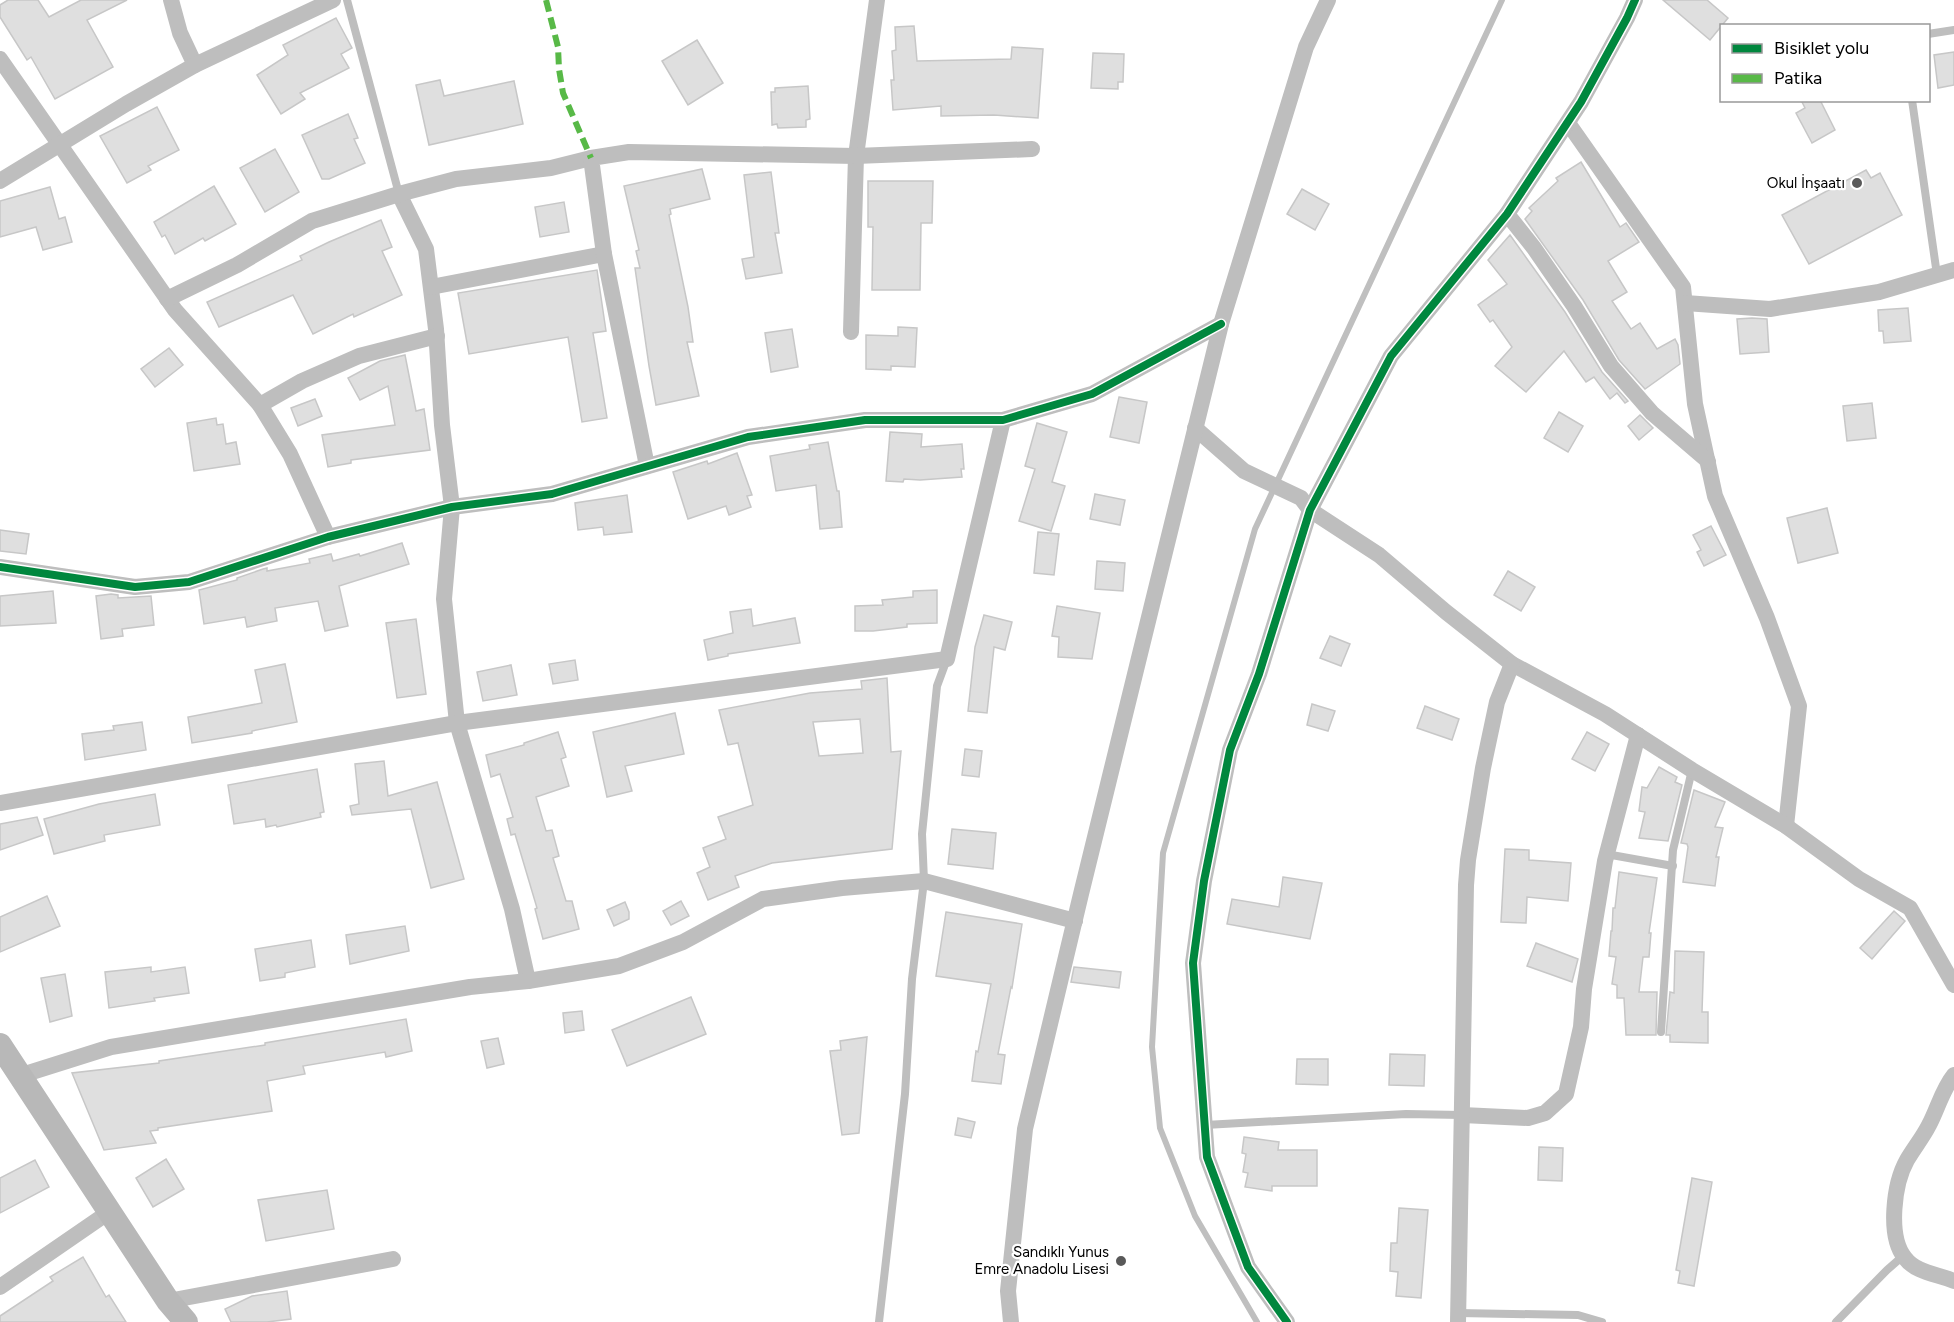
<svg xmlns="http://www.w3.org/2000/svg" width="1954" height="1322" font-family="Figtree,sans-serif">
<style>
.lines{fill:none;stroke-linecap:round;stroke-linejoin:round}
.stream{stroke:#bfbfbf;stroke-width:6}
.building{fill:#dfdfdf;stroke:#c7c7c7;stroke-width:1.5;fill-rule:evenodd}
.lane{stroke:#bebebe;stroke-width:8}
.street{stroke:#bebebe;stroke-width:16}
.secondary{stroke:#b8b8b8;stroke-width:24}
.quiet{stroke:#58b947;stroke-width:6;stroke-dasharray:12 6;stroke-linecap:butt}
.cycleway-casing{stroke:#fff;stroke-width:11}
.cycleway{stroke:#00873e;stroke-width:8}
.poi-dot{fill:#595959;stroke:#fff;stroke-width:2}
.labels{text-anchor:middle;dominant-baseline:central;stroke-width:4.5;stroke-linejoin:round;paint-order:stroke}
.poi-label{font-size:15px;fill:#000;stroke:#fff;text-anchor:end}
</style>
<rect width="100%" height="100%" fill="#fff"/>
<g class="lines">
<polyline class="stream" points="1257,1322 1195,1216 1160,1128 1152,1047 1163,853 1255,529 1502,0"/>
</g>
<g class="building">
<polygon points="8,0 38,0 49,17 81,0 127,0 87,20 113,67 55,99 31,57 27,60 0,17 0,5"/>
<polygon points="1663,0 1707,0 1728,18 1710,40"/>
<polygon points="336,18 352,48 341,54 349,68 300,93 305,99 281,114 257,75 288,55 283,45"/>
<polygon points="914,26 917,61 1011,59 1012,47 1043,49 1038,118 994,115 941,116 941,106 893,110 891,80 894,80 892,51 896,50 895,27"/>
<polygon points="697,40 723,83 688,105 662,61"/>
<polygon points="1954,52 1954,85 1938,88 1934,55"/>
<polygon points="1093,53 1124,54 1123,82 1118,82 1118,89 1091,88"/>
<polygon points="440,80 444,96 514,81 523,124 429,145 416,85"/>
<polygon points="808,86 810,119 806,120 806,127 778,128 777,124 772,125 771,92 775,92 775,88"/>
<polygon points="1801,100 1820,100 1835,130 1812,143 1796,113 1805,108"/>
<polygon points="157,107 179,150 148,166 151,170 127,183 100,136"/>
<polygon points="348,114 358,138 354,139 365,163 329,179 322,179 302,135"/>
<polygon points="275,149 299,192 265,212 240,168"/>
<polygon points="1581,162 1620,227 1626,223 1639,242 1608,261 1627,292 1612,301 1631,329 1640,323 1657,349 1675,339 1678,345 1680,364 1645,389 1619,360 1583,300 1525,219 1532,211 1529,208 1558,181 1556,178"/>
<polygon points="702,169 710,199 670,209 671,214 669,215 688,307 693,342 687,342 699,396 656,405 649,366 635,268 640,268 636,251 639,250 624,186"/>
<polygon points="1866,170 1871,178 1880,173 1902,215 1809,264 1782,215"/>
<polygon points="771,172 779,233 775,233 782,273 746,279 742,259 754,257 744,175"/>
<polygon points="868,181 933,181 932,223 921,223 920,290 872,290 873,227 868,227"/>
<polygon points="214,186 236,224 205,241 203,238 175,254 165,235 162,237 154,222"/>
<polygon points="50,187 59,219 65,217 72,242 43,250 36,227 0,237 0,201"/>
<polygon points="1302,189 1329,204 1315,230 1287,214"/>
<polygon points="564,202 569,232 540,237 535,207"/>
<polygon points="381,220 392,247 382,251 402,295 354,317 353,314 313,334 293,295 219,327 207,302 302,260 300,256 329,242"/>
<polygon points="1510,235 1565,312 1602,372 1628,401 1625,403 1617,393 1610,399 1594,377 1586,382 1564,351 1526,392 1495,366 1512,347 1493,320 1490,322 1478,305 1507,284 1488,260"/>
<polygon points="597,270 606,331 593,333 607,418 582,422 568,337 469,354 458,293"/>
<polygon points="1908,308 1911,341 1884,343 1883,331 1879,331 1878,310"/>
<polygon points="1752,318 1767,319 1769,352 1740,354 1737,319"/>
<polygon points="898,327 917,328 915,367 891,366 891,370 866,369 866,335 898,336"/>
<polygon points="792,329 798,367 771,372 765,333"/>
<polygon points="169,348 183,365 155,387 141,369"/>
<polygon points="405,355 416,411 424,409 430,450 351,460 351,463 328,467 322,435 395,425 388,386 360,400 348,378 380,361"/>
<polygon points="1119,397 1147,402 1139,443 1110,437"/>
<polygon points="315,399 322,416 298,426 291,408"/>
<polygon points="1872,403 1876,438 1847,441 1843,406"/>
<polygon points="1559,412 1583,426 1568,452 1544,438"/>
<polygon points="1640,415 1653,428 1639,440 1628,426"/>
<polygon points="216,418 217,425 223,424 226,444 236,442 240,464 194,471 187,423"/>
<polygon points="1037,423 1067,432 1052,482 1065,486 1051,531 1019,521 1035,469 1025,466"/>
<polygon points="890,432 922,434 921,447 962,444 964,469 961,469 962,477 920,480 904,479 903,482 886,481"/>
<polygon points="828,442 837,491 839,491 842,527 820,529 816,485 776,491 770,456 810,449 809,445"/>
<polygon points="737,453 752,495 747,496 751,507 729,515 726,506 688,519 673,472 707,461 708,464"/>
<polygon points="1095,494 1125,500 1120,525 1090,519"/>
<polygon points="627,495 632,532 604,535 603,527 578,530 575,503"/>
<polygon points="1827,508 1838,553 1798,563 1787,518"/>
<polygon points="1711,526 1726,555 1704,566 1697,552 1701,550 1693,535"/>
<polygon points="0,530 29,534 26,554 0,551"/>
<polygon points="1038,532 1059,534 1054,575 1034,573"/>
<polygon points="402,543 409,564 339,586 348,626 325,631 318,601 275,608 277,621 247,627 245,617 204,624 199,590 237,580 237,578 263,569 267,568 267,571 310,563 309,559 331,554 333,561 359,554 360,556"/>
<polygon points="1097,561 1125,563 1123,591 1095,589"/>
<polygon points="1508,571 1535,587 1521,611 1494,595"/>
<polygon points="937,590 937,623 907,624 907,627 873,631 855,631 855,606 883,605 882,600 913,597 913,591"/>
<polygon points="53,591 56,623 0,626 0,596"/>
<polygon points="111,594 118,595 118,598 151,596 154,625 122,629 123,636 101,639 96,596"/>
<polygon points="1057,606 1100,613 1092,659 1058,657 1059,637 1052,636"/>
<polygon points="751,609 753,626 795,618 800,643 728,654 728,656 708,660 704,640 733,633 730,612"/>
<polygon points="984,615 1012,622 1005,650 994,647 987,713 968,711 975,647"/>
<polygon points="416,619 426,694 397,698 386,623"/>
<polygon points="1330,636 1350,644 1341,666 1320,658"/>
<polygon points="575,660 578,680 553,684 549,664"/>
<polygon points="285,664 297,722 252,731 252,733 192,743 188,717 262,703 255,670"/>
<polygon points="511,665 517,695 483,701 477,672"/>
<path d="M887,678L891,752L901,751L892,849L772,863L735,876L739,887L708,900L697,873L710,867L703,848L726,839L718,817L753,805L738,743L728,745L719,710L810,693L862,689L861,681ZM860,719L863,753L819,756L813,722Z"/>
<polygon points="1312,704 1335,711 1328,731 1307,725"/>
<polygon points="1425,706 1459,719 1452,740 1417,728"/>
<polygon points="675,713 684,754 625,766 632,791 607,797 593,732"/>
<polygon points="142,722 146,750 85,760 82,734 114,730 113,726"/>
<polygon points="558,732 566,757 561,759 569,786 536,797 546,831 552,830 559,856 553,858 566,901 572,901 579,929 543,939 535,909 537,908 515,834 511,835 507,819 513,817 500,774 491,777 486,755 524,745 524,743"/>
<polygon points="1587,732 1609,744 1595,771 1572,759"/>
<polygon points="965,749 982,751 979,777 962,775"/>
<polygon points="384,761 388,796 437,782 464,879 431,888 411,809 352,815 350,806 359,804 355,764"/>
<polygon points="1659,767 1677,777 1675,782 1682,785 1668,841 1639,838 1645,812 1639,811 1642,787 1647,788"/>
<polygon points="317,769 324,812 320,813 321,817 277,827 276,825 266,827 265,819 234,824 228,785"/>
<polygon points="1694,790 1725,802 1715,827 1723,828 1716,857 1719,857 1715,886 1683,882 1688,847 1687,844 1681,843"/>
<polygon points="155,794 160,825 104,835 105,841 54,854 44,819 99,804"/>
<polygon points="37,817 43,835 0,850 0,824"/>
<polygon points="952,829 996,833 993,869 948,864"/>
<polygon points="1505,849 1529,850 1529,860 1571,863 1568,901 1527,897 1526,923 1501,922"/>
<polygon points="1619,872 1657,878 1649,933 1651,933 1649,957 1643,957 1639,992 1657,992 1656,1035 1626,1035 1624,998 1617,998 1617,985 1612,984 1616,957 1609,956 1611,931 1612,931 1613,908 1615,908"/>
<polygon points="1283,877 1322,883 1310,939 1227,924 1232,899 1279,907"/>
<polygon points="47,896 60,926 0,952 0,917"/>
<polygon points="681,901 689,916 671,925 663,911"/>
<polygon points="625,902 629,912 629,919 614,926 607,910"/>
<polygon points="1894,911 1905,921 1872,959 1860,948"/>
<polygon points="946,912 1022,924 1012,988 1011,987 998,1054 1005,1055 1001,1084 972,1081 976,1051 978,1052 991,984 936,976"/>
<polygon points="405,926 409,951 350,964 346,935"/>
<polygon points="311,940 315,967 285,973 285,977 260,981 255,949"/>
<polygon points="1536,943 1578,959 1572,982 1527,966"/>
<polygon points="1675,951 1704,952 1702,1012 1708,1012 1708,1043 1670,1042 1670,1035 1666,1035 1670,992 1674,993"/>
<polygon points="151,967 151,972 185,967 189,993 154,998 155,1001 109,1008 105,972"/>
<polygon points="1074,967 1121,972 1119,988 1071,982"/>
<polygon points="65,974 72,1016 50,1022 41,978"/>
<polygon points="691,997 706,1034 627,1066 612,1030"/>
<polygon points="582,1011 584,1030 565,1033 563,1013"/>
<polygon points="406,1019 412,1051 386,1057 385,1052 303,1066 305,1074 267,1081 272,1111 158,1128 158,1130 150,1131 156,1143 104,1150 72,1073 159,1063 159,1061 265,1045 265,1043"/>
<polygon points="867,1037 859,1133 842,1135 830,1051 841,1050 840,1041"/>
<polygon points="498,1038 504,1064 487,1068 481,1041"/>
<polygon points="1390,1054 1425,1055 1424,1086 1389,1085"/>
<polygon points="1297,1059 1328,1059 1328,1085 1296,1084"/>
<polygon points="958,1118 975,1122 971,1138 955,1135"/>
<polygon points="1244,1137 1279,1142 1278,1150 1317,1150 1317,1186 1272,1186 1272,1191 1245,1187 1248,1173 1243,1172 1246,1154 1242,1153"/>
<polygon points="1539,1147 1563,1148 1562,1181 1538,1180"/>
<polygon points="166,1159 184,1189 153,1207 136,1178"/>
<polygon points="35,1160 49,1187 0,1213 0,1178"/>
<polygon points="1692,1178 1712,1182 1694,1286 1678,1283 1680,1271 1676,1270"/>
<polygon points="327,1190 334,1229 266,1241 258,1200"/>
<polygon points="1399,1208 1428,1210 1421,1298 1396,1296 1398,1272 1390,1271 1391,1243 1397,1243"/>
<polygon points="83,1257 106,1297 109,1295 126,1322 0,1322 0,1316 53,1281 50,1277"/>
<polygon points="287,1291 291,1319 267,1322 231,1322 225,1309 252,1296"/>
</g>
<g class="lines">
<g class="lane">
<polyline points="347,0 399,194"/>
<polyline points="1928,34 1954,30"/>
<polyline points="1912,100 1937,275"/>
<polyline points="1606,854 1673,866"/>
<polyline points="1661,1032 1673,850 1692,770"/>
<polyline points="1205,1125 1406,1114 1462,1115"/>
<polyline points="1458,1313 1578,1315 1602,1322"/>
<polyline points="879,1322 905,1094 912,979 924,881 922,834 937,686 947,659"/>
<polyline points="1836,1322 1887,1270 1903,1256"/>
</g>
<g class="street">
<polyline points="171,0 180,33 195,65"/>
<polyline points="0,59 175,310 260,405 290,454 328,537"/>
<polyline points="1568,123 1683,287 1695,404 1715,496 1767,618 1799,706 1786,826"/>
<polyline points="0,181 126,104 195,65 333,0"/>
<polyline points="399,194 426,249 436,329 442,425 452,507 444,599 457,723 512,909 528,981"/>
<polyline points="1507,214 1534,248 1574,306 1611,366 1652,413 1708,461"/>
<polyline points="431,287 604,254"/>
<polyline points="167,299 237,265 312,221 399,194 456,179 551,168 591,158"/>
<polyline points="1685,303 1770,309 1879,292 1954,270"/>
<polyline points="851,332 856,156 877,0"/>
<polyline points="260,405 302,381 359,356 437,336"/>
<polyline points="1195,428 1244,471 1301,498 1310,510 1379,555 1446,612 1512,664 1605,714 1692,770 1786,826 1859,879 1910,908 1954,985"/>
<polyline points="647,466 604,254 591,158 629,152 856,156 1032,149"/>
<polyline points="0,567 135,587 189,582 328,537 452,507 552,494 748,437 865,420 1003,420 1092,394 1221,324"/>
<polyline points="0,803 457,723 947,659 1003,420"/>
<path d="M1954,1075C1942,1090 1938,1108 1929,1125C1923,1137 1914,1148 1907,1160C1894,1183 1887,1236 1905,1258C1916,1273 1938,1274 1954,1281"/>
<polyline points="19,1076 111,1047 470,987 528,981 619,966 683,942 763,899 842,888 924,881 1075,921"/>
<polyline points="1462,1115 1528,1118 1545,1113 1566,1094 1581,1027 1584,989 1605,861 1638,735"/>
<polyline points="0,1287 109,1212"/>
<polyline points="168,1301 393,1259"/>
<polyline points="1011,1322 1008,1291 1025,1129 1081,894 1221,324 1306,47 1328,0"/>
<polyline points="1287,1322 1248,1267 1207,1157 1193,963 1204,881 1230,750 1259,674 1310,510 1391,356 1507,214 1581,102 1627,18 1635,0"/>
<polyline points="1458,1322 1466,885 1468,860 1483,768 1497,702 1512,664"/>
</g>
<polyline class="secondary" points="0,1045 168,1301 186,1322"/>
<polyline class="quiet" points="546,0 558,47 559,69 563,93 591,158"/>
<defs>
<g id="cycleway">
<polyline points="0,567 135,587 189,582 328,537 452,507 552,494 748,437 865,420 1003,420 1092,394 1221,324"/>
<polyline points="1287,1322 1248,1267 1207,1157 1193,963 1204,881 1230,750 1259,674 1310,510 1391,356 1507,214 1581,102 1627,18 1635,0"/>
</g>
</defs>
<use href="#cycleway" class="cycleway-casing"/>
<use href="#cycleway" class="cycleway"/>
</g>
<g class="poi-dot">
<circle cx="1857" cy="183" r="6"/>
<circle cx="1121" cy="1261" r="6"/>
</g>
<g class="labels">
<g class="poi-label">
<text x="1845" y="183">Okul İnşaatı</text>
<text x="1109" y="1252">Sandıklı Yunus<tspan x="1109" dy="17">Emre Anadolu Lisesi</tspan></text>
</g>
</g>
<rect x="1720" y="24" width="210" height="78" fill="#ffffff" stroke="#999999" stroke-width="1.5"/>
<rect x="1732" y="44" width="30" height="9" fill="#00873e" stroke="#999999" stroke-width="1.5"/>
<text x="1774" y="54" font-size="18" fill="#000000">Bisiklet yolu</text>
<rect x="1732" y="74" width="30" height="9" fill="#58b947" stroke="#999999" stroke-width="1.5"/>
<text x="1774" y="84" font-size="18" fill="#000000">Patika</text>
</svg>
